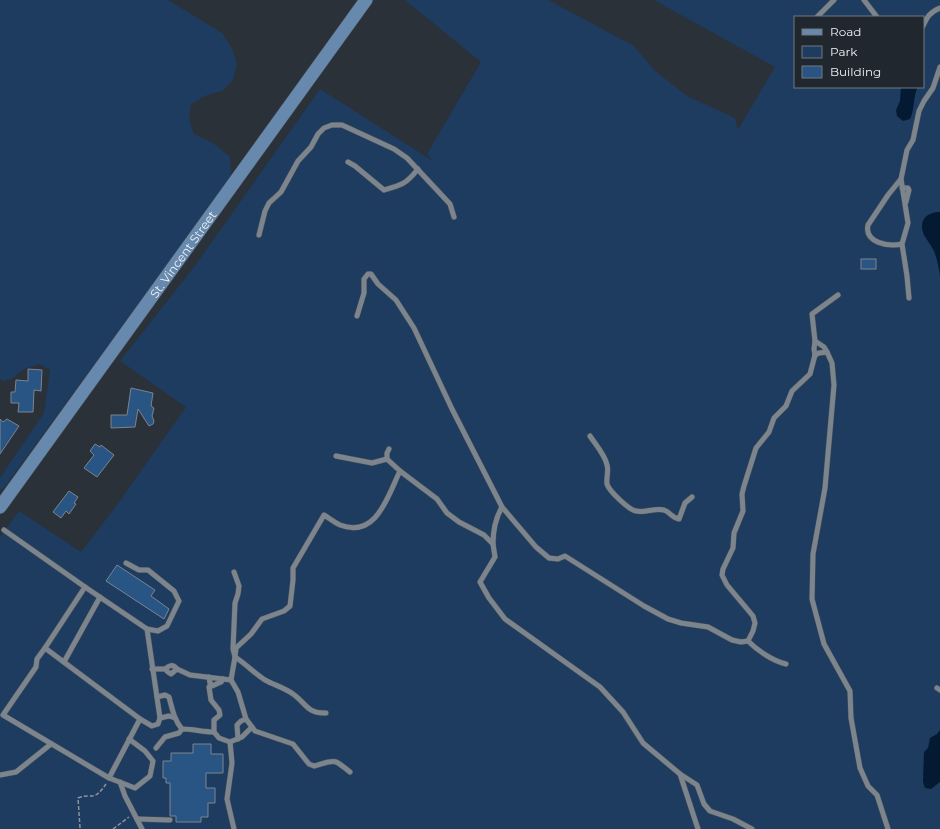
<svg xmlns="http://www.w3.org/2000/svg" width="940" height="829" font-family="Montserrat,sans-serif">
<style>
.green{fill:#1d3c5f;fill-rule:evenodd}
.water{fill:#031a32}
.building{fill:#295585;stroke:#7c848d}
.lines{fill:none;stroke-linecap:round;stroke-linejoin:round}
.lane-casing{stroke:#474d53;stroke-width:6}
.secondary-casing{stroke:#474d53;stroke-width:14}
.path{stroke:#8d9298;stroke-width:1.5;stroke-dasharray:4 2;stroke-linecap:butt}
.lane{stroke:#7c848d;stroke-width:5}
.secondary{stroke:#6689ad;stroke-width:13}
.labels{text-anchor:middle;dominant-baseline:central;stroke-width:3;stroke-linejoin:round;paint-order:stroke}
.street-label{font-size:12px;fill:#edf1f6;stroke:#21272e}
</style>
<rect width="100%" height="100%" fill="#2b3139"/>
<g class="green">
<polygon points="0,0 168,0 222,33 233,50 237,64 233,80 222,91 205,96 191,104 189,119 194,134 213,143 230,157 231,177 3,489 0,489 0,478 44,413 50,370 39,364 24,369 11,379 3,381 0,379"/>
<path d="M405,0H548L634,46L654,70L687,96L735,118L738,130L775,67L654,0H940V829H0V537L19,511L81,552L117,505L186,407L120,361L194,267L320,89L433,161L427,154L481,62ZM795,17H923V87H795Z"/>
</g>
<g class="water">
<path d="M901,87H918C913,95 915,109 910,119L903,121L897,116L896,110L900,101Z"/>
<path d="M940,212V276C939,267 937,259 934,251C931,245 927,240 924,235C918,221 926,212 940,212Z"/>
<polygon points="940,730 940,782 931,789 925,788 923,782 924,752 928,748 930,738 937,734"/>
</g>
<g class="building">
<rect x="861" y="259" width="15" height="10"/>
<polygon points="28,369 42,370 41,391 34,390 33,412 18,412 19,403 11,403 11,392 15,392 16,380 28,381"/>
<polygon points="131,388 153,393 151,406 154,408 152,416 154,421 153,424 149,426 138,409 135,427 111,428 111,415 127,415"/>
<polygon points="0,419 3,422 7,419 19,426 0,454"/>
<polygon points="95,444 100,447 101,445 114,455 97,477 84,468 94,455 90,451"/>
<polygon points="69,491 78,497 74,503 76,504 69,514 66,511 61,518 53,512"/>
<polygon points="117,565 155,590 151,596 169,609 164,619 106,581"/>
<polygon points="193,744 211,744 211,754 223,754 223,773 206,773 206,788 215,788 215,803 208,803 208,817 201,817 201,822 176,822 176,816 170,816 170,783 166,783 166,778 163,778 163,761 171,761 171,753 193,753"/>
</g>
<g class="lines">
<defs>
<g id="lane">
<polyline points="864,0 877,17"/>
<polyline points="817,17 834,0"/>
<path d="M923,26C927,17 930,12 940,8"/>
<path d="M348,162L355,166L384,190C402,185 406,184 418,169"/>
<polyline points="901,179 907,150 913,140 919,111 924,101 933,88 940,67"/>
<polyline points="902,188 908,188 909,190 906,202"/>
<polyline points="259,235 265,211 269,203 281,192 298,161 311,147 318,134 324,128 332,125 342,125 394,149 407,158 450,204 454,217"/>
<path d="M902,244L908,223L901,179L888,195L868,225C864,243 889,247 902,244L907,276L909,298"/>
<path d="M357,316L364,293V279L368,274H371L378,284L396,300L414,328L452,409L502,507L536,547L549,558L558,559L565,556L644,606L668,619L681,623L708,627L732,640L741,642L748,641C758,651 773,661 786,664"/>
<polyline points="815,341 812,314 838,295"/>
<polyline points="815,355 814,349 815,341 824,347 827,352"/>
<path d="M590,436C596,445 605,455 607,465C609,471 606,478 607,484C609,491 629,510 636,511C645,513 654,508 664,510C670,512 672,518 679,519L685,503L692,497"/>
<polyline points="387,459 387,453 389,449"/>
<polyline points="400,471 437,499 447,513 459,522 484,535 493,544 495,557 480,582 489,598 505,619 600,687 623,712 643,743 680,774 697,785 704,804 710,811 733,819 752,829"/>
<polyline points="4,530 85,587"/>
<path d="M493,544C493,530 495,519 502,507"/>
<path d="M234,572L239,586L238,594L235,603L233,649L235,657L236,648L251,634L262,619L284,611L290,606L293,580V568L324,515C329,518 335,523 340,525C377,539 388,495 400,471L387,459L372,463L336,456"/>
<polyline points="748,641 753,631 755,623 753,616 727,585 722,575 723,569 733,548 734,533 743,511 742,494 744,486 756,448 769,432 774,418 786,406 792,391 810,374 815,355 819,353 827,352 832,363 834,385 825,488 813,554 812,599 824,644 850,691 851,718 860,768 868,786 877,795 888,829"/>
<polyline points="45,648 37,659 36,667 3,715 109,778 135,788 150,776 153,761 145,751 129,739"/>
<polyline points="64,662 100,597"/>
<path d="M152,669H165C169,665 173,664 177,669L171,674L168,672L165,669"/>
<polyline points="177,669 190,675 231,680"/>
<polyline points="209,677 210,683 212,686 221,682 223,679"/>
<polyline points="211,684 209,687 211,700 219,710 220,715 214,720 214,732 219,738 230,742"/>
<polyline points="937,688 940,690"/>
<path d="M157,697L165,695L169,697C172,708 174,720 182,729C193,729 203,732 214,732"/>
<path d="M326,713C307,714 306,703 293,694C285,688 274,685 265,680C254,673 246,664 235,657L231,680L238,692L246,719L255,731L293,744L309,764L314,766C336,760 333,758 350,772"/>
<polyline points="160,718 169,716 175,718"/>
<polyline points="140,719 152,726 158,724 160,718 147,629"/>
<polyline points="238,739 237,725 241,721 246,719"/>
<polyline points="156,748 165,737 179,733 182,729"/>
<polyline points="680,774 698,829"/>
<polyline points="0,775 16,772 51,744"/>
<polyline points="109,778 140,719 45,648 85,587 147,629 158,631 167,626 179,601 174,591 148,570 139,570 126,563"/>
<polyline points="120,782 125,796 142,829"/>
<polyline points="137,819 170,820"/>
<polyline points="234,829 227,799 232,763 230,742 242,737 252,727"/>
</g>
<g id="secondary">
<path id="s1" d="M0,507L366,0"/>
</g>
</defs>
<use href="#lane" class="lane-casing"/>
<use href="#secondary" class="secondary-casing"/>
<g class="path">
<path d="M80,828L78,798C93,792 93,803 106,784"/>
<polyline points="113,829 129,817"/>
</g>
<use href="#lane" class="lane"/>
<use href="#secondary" class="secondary"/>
</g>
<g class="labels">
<g class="street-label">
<text stroke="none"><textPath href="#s1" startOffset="312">St. Vincent Street</textPath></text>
</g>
</g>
<rect x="794" y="16" width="130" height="72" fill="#21272e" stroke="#73787e"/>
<rect x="802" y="29" width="20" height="6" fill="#6689ad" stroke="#73787e"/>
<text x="830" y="36" font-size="12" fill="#edf1f6">Road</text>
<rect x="802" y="46" width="20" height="12" fill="#1d3c5f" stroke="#73787e"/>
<text x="830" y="56" font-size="12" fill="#edf1f6">Park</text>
<rect x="802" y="66" width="20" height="12" fill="#295585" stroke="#73787e"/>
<text x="830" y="76" font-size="12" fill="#edf1f6">Building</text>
</svg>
